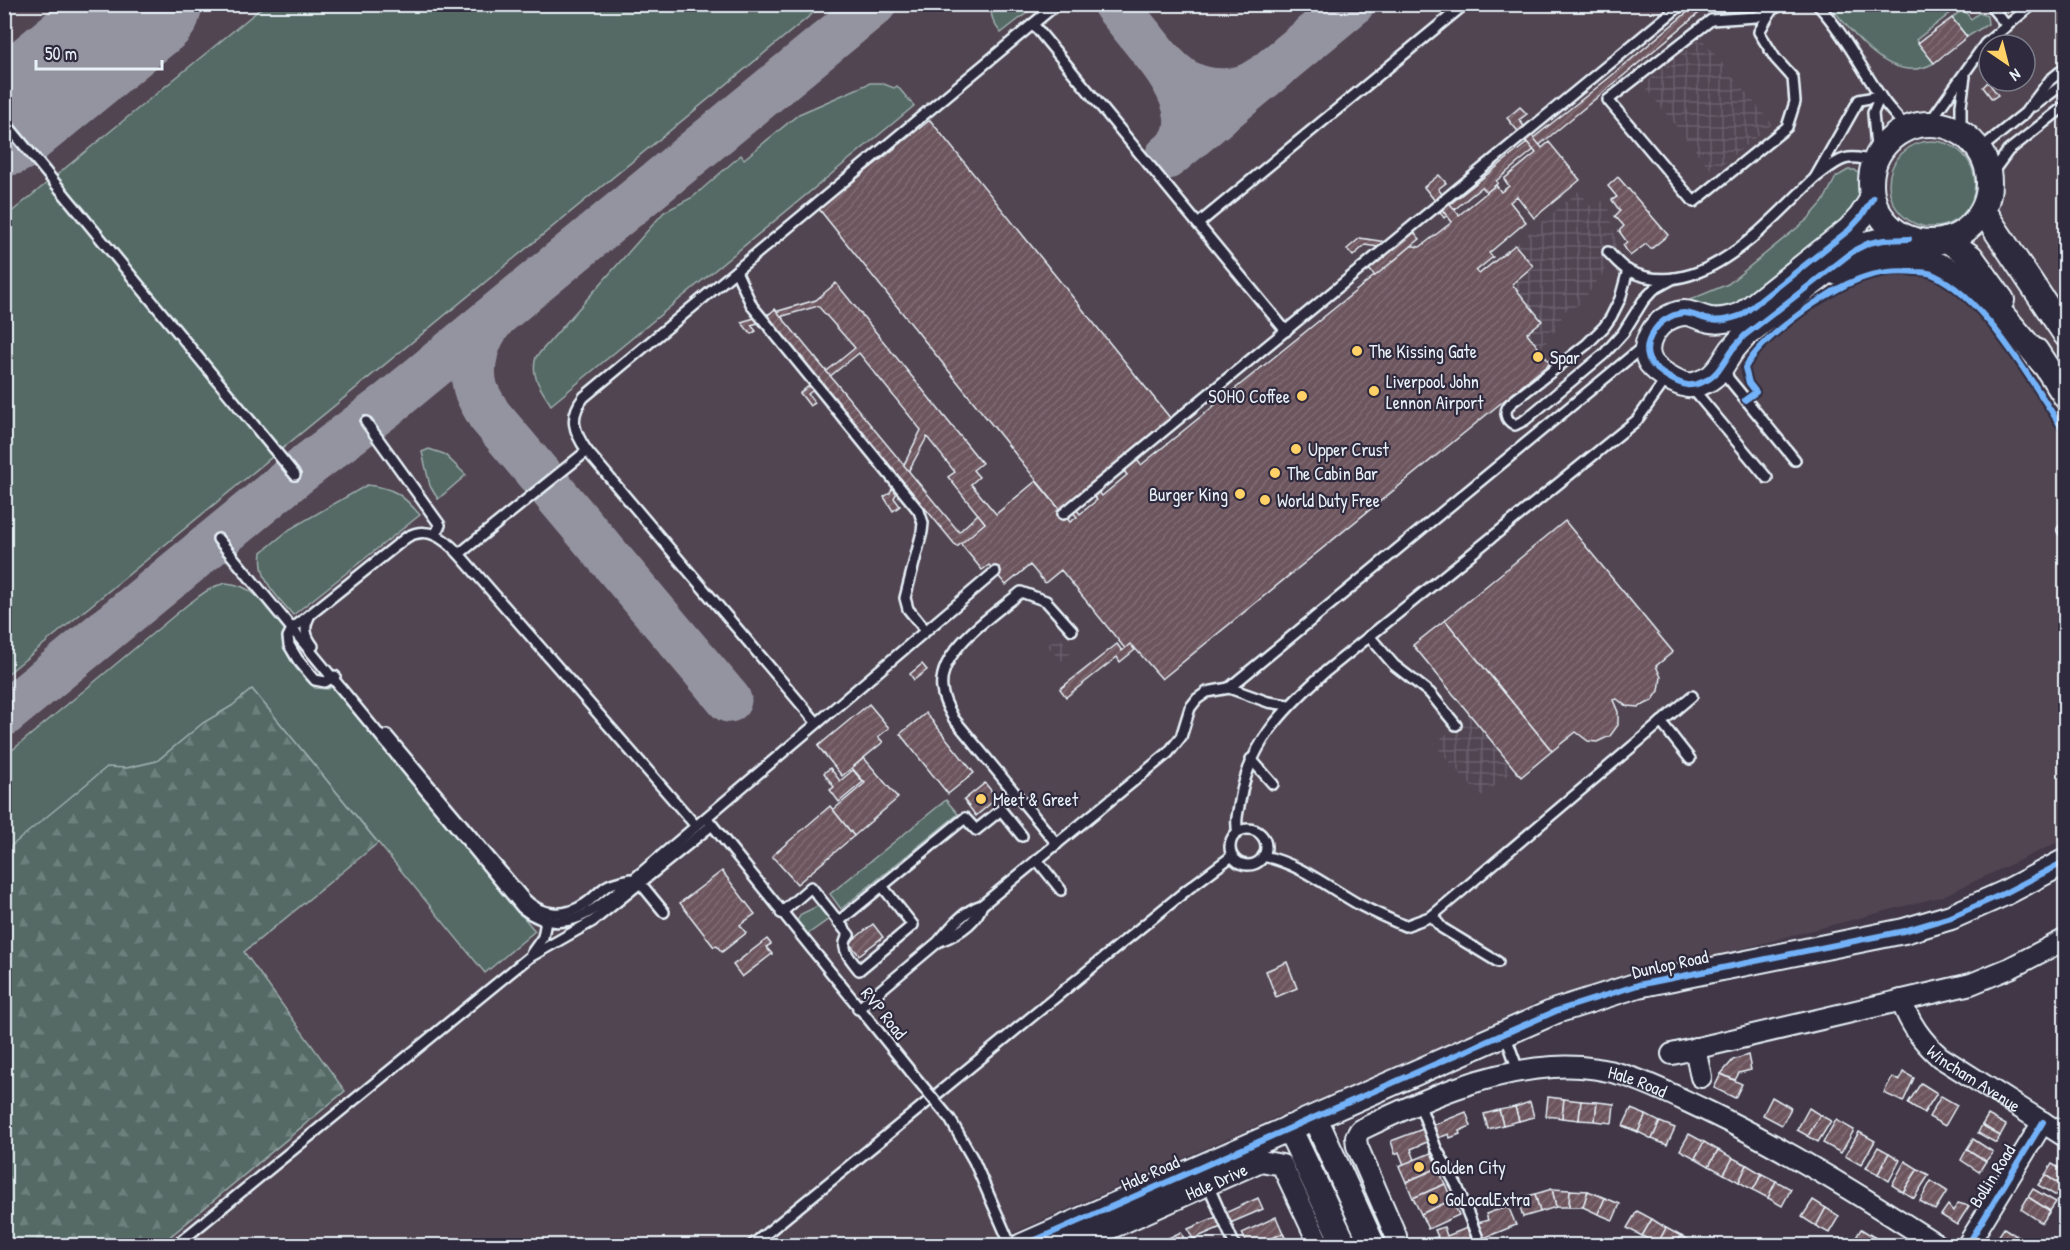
<svg xmlns="http://www.w3.org/2000/svg" width="2070" height="1250" font-family="'Patrick Hand',sans-serif">
<style>
.built{fill:#514451;fill-rule:evenodd}
.industrial{fill:url(#industrial-grid)}
.grass{fill:#546a65;stroke:#9eaeae;stroke-width:1.5}
.forest{fill:url(#forest-firs);stroke:#9eaeae;stroke-width:1.5}
.lines{fill:none;stroke-linecap:round;stroke-linejoin:round}
.taxiway{stroke:#9494a0;stroke-width:45}
.runway{stroke:#9494a0;stroke-width:112}
.building{fill:url(#building-hatch);stroke:#e8f1f8;stroke-width:1.5}
.service-casing{stroke:#e8f1f8;stroke-width:14}
.minor-casing{stroke:#e8f1f8;stroke-width:24}
.tertiary-casing{stroke:#e8f1f8;stroke-width:28}
.service{stroke:#2f2a3d;stroke-width:9}
.minor{stroke:#2f2a3d;stroke-width:20}
.tertiary{stroke:#2f2a3d;stroke-width:24}
.service-bridge-casing{stroke:#e8f1f8;stroke-width:14;stroke-linecap:butt}
.service-bridge{stroke:#2f2a3d;stroke-width:9}
.cycleway-casing{stroke:#2f2a3d;stroke-width:10}
.cycleway{stroke:#73b2f8;stroke-width:6}
.poi-dot{fill:#ffd166;stroke:#2f2a3d;stroke-width:2}
.labels{text-anchor:middle;dominant-baseline:central;stroke-width:4.5;stroke-linejoin:round;paint-order:stroke}
.poi-label{font-size:18px;fill:#e8f1f8;stroke:#2f2a3d;text-anchor:start}
.street-label{font-size:18px;fill:#e8f1f8;stroke:#2f2a3d}
</style>
<defs>
<pattern id="industrial-grid" width="8" height="8" patternUnits="userSpaceOnUse" patternTransform="scale(1.5)"><rect width="8" height="8" fill="#514451"/><path d="M0 4h8M4 0v8" fill="none" stroke="#6a5f6b"/></pattern>
<pattern id="forest-firs" width="22" height="20" patternUnits="userSpaceOnUse" patternTransform="scale(1.5)"><rect width="22" height="20" fill="#546a65"/><path d="M5 1l3.5 6h-7zM16 11l3.5 6h-7z" fill="#6d807c"/></pattern>
<pattern id="building-hatch" width="6" height="6" patternUnits="userSpaceOnUse" patternTransform="scale(1.5)"><rect width="6" height="6" fill="#6c545d"/><path d="M-1 1l2-2M0 6l6-6M5 7l2-2" fill="none" stroke="#816d75"/></pattern>
</defs>
<rect width="100%" height="100%" fill="#413747"/>
<filter id="ink" filterUnits="userSpaceOnUse"><feTurbulence type="fractalNoise" baseFrequency=".0167" numOctaves="2"/><feDisplacementMap in="SourceGraphic" scale="12" xChannelSelector="R" yChannelSelector="G"/><feConvolveMatrix kernelMatrix="1 2 1 2 8 2 1 2 1" color-interpolation-filters="sRGB"/></filter>
<g filter="url(#ink)">
<path class="built" d="M5,5H2065V839L1943,896L1535,1003L1486,1033L1277,1117L985,1245L5,1246ZM1989,45H2025V81H1989Z"/>
<g class="industrial">
<polygon points="1701,38 1772,124 1713,172 1643,85"/>
<polygon points="1579,191 1593,209 1606,198 1617,245 1608,252 1605,271 1580,304 1565,311 1551,338 1540,348 1527,333 1542,320 1512,284 1533,266 1515,245"/>
<polygon points="1059,636 1072,652 1061,661 1047,645"/>
<polygon points="1470,715 1511,765 1507,768 1510,773 1481,797 1434,744"/>
</g>
<g class="grass">
<polygon points="265,5 823,5 5,676 4,218"/>
<path d="M1829,5H1961L1916,40L1934,63C1890,88 1853,32 1829,5Z"/>
<path d="M992,6V4L1037,5L1001,33C995,26 989,15 992,6Z"/>
<polygon points="1963,9 1971,19 1979,13 1987,16 1988,24 1967,37 1952,18"/>
<path d="M870,83H881L894,88L897,86L914,106L551,405C541,389 530,376 536,357L664,212L693,197L741,155L744,159L799,114Z"/>
<circle cx="1932" cy="184" r="43"/>
<polygon points="1848,170 1855,170 1859,174 1862,183 1861,196 1852,215 1757,294 1733,306 1713,307 1687,301 1728,284 1808,219 1823,202 1836,177"/>
<polygon points="429,449 444,454 466,475 438,499 430,486 422,452"/>
<path d="M367,485C394,488 402,494 420,515L293,615C276,595 258,580 262,552L290,529Z"/>
<path d="M226,583C256,585 268,609 285,630C279,653 299,674 315,688L328,689L332,687L535,931L485,973L252,689L232,706L203,723L157,761L127,768L5,851V756L187,605C200,596 210,586 226,583Z"/>
<polygon points="946,800 958,814 841,909 830,894"/>
<polygon points="818,906 829,919 805,936 796,923 801,914"/>
</g>
<polygon class="forest" points="252,689 378,843 244,952 345,1091 160,1245 5,1245 5,851 107,767 127,768 157,761 203,723 232,706"/>
<g class="lines">
<g class="taxiway">
<polyline points="1115,4 1160,60"/>
<path d="M1175,150C1177,147 1182,143 1183,139C1195,113 1175,80 1160,60C1168,68 1176,77 1186,82C1209,94 1240,94 1260,79"/>
<polyline points="1167,157 1352,4"/>
<path d="M493,319C477,337 469,366 476,390C479,399 485,407 489,415L729,700"/>
<polyline points="4,714 295,475 387,405 874,4"/>
</g>
<polyline class="runway" points="4,120 146,4"/>
</g>
<g class="building">
<polygon points="1697,4 1710,4 1496,181 1498,183 1487,192 1482,187 1444,218 1440,212 1610,77"/>
<polygon points="1952,18 1967,37 1934,63 1918,43"/>
<polygon points="1988,82 1998,95 1992,99 1983,87"/>
<polygon points="1520,107 1527,114 1519,120 1542,148 1549,142 1580,180 1534,218 1517,196 1510,202 1526,222 1489,253 1493,257 1476,271 1479,274 1515,245 1533,266 1512,284 1542,321 1527,333 1550,363 1162,679 1133,646 1127,651 1061,570 1045,583 1030,565 1006,585 989,565 982,570 960,543 985,523 948,477 955,472 927,437 894,498 900,506 893,511 884,497 890,493 921,430 859,353 808,394 815,403 810,406 800,393 855,348 818,306 751,325 756,331 751,334 741,322 816,300 836,283 982,463 973,470 979,477 971,484 996,514 1036,481 1070,522 1077,517 1067,505 1071,502 1080,514 1097,500 1087,489 1092,484 1102,496 1127,475 1118,463 1131,452 1141,465 1405,251 1365,245 1353,256 1347,249 1360,238 1420,247 1452,222 1424,187 1439,175 1446,183 1438,189 1459,215 1496,185 1501,192 1509,186 1504,179 1536,153 1507,118"/>
<polygon points="930,120 1171,419 1061,511 819,209"/>
<polygon points="1618,177 1668,235 1651,249 1646,244 1630,256 1623,245 1627,242 1619,231 1624,226 1615,216 1620,211 1612,200 1617,197 1608,186"/>
<polygon points="1413,231 1420,239 1375,276 1368,268"/>
<polygon points="775,309 959,532 978,514 985,523 957,547 767,316"/>
<polygon points="1565,521 1673,652 1656,666 1661,677 1659,691 1652,701 1639,707 1626,706 1617,699 1613,700 1618,712 1618,725 1610,736 1597,742 1588,741 1576,732 1552,751 1445,620"/>
<polygon points="1445,620 1552,751 1521,777 1413,645"/>
<polygon points="1117,644 1122,651 1130,644 1135,650 1120,662 1117,657 1066,697 1060,689"/>
<polygon points="922,664 927,670 914,680 910,674"/>
<polygon points="869,704 889,728 878,737 883,742 842,776 818,746"/>
<polygon points="926,713 974,773 948,794 900,734"/>
<polygon points="864,758 898,798 854,836 833,810 865,783 852,768"/>
<polygon points="830,768 840,781 853,770 863,782 839,802 830,790 834,787 824,773"/>
<polygon points="985,783 997,798 976,816 964,800"/>
<polygon points="830,806 854,836 797,884 772,856"/>
<polygon points="722,871 755,914 740,925 746,933 722,952 716,945 714,947 680,903"/>
<polygon points="873,924 883,937 859,955 849,943"/>
<polygon points="767,939 771,944 766,947 772,954 742,977 733,965"/>
<polygon points="1287,962 1297,988 1276,997 1266,971"/>
<polygon points="1748,1055 1751,1070 1739,1073 1735,1080 1721,1074 1733,1060"/>
<polygon points="1903,1072 1914,1078 1903,1102 1884,1093 1892,1077 1899,1081"/>
<polygon points="1721,1074 1742,1084 1735,1098 1714,1088"/>
<polygon points="1921,1083 1937,1093 1924,1113 1908,1103"/>
<polygon points="1941,1096 1957,1105 1945,1126 1929,1117"/>
<polygon points="1548,1097 1564,1099 1562,1118 1546,1116"/>
<polygon points="1772,1097 1791,1108 1782,1125 1763,1115"/>
<polygon points="1564,1099 1581,1101 1579,1120 1562,1118"/>
<polygon points="1581,1101 1597,1102 1595,1121 1579,1120"/>
<polygon points="1530,1102 1534,1117 1519,1121 1515,1107"/>
<polygon points="1597,1102 1614,1104 1612,1123 1595,1121"/>
<polygon points="1515,1107 1519,1121 1503,1125 1499,1110"/>
<polygon points="1809,1108 1820,1115 1808,1136 1797,1130"/>
<polygon points="1631,1109 1646,1115 1638,1132 1623,1126"/>
<polygon points="1499,1110 1503,1125 1488,1129 1484,1114"/>
<polygon points="1466,1112 1471,1126 1459,1131 1460,1134 1450,1138 1449,1134 1438,1138 1434,1125"/>
<polygon points="1646,1115 1660,1122 1652,1139 1638,1132"/>
<polygon points="1820,1115 1831,1121 1818,1142 1808,1136"/>
<polygon points="1988,1115 2006,1125 2000,1136 1982,1125"/>
<polygon points="1836,1120 1854,1130 1841,1153 1823,1143"/>
<polygon points="1660,1122 1675,1128 1667,1145 1652,1139"/>
<polygon points="1982,1125 2000,1136 1996,1143 1978,1133"/>
<polygon points="1423,1129 1427,1142 1411,1149 1415,1160 1404,1165 1399,1152 1395,1154 1391,1141"/>
<polygon points="1859,1132 1875,1141 1861,1165 1845,1156"/>
<polygon points="1689,1134 1704,1142 1695,1158 1680,1150"/>
<polygon points="1973,1139 1993,1152 1986,1161 1967,1149"/>
<polygon points="1704,1142 1718,1150 1709,1166 1695,1158"/>
<polygon points="1878,1147 1889,1153 1878,1174 1866,1168"/>
<polygon points="1967,1149 1986,1161 1979,1172 1961,1160"/>
<polygon points="1718,1150 1733,1158 1724,1174 1709,1166"/>
<polygon points="1431,1153 1438,1168 1406,1182 1399,1166"/>
<polygon points="1889,1153 1900,1160 1889,1181 1878,1174"/>
<polygon points="1733,1158 1747,1165 1739,1182 1724,1174"/>
<polygon points="1905,1161 1918,1169 1903,1192 1892,1185"/>
<polygon points="2052,1164 2066,1172 2064,1187 2045,1175"/>
<polygon points="1747,1165 1762,1174 1753,1190 1739,1182"/>
<polygon points="1438,1168 1445,1184 1413,1198 1406,1182"/>
<polygon points="1918,1169 1929,1175 1914,1198 1903,1192"/>
<polygon points="1762,1174 1776,1181 1768,1198 1753,1190"/>
<polygon points="2045,1175 2064,1187 2058,1197 2038,1185"/>
<polygon points="1776,1181 1791,1189 1782,1206 1768,1198"/>
<polygon points="1931,1181 1947,1191 1935,1210 1920,1201"/>
<polygon points="1445,1184 1452,1200 1421,1214 1413,1198"/>
<polygon points="1552,1189 1570,1190 1569,1207 1556,1207"/>
<polygon points="1552,1189 1556,1207 1540,1212 1535,1194"/>
<polygon points="2033,1189 2056,1202 2050,1211 2028,1197"/>
<polygon points="1570,1190 1588,1191 1583,1207 1569,1207"/>
<polygon points="1588,1191 1605,1198 1598,1214 1583,1207"/>
<polygon points="1535,1194 1540,1212 1523,1217 1518,1199"/>
<polygon points="2028,1197 2050,1211 2042,1223 2021,1209"/>
<polygon points="1258,1198 1263,1209 1228,1224 1223,1214"/>
<polygon points="1605,1198 1620,1204 1613,1220 1598,1214"/>
<polygon points="1452,1200 1459,1215 1428,1229 1421,1214"/>
<polygon points="1813,1200 1826,1208 1816,1226 1802,1217"/>
<polygon points="1958,1203 1969,1206 1957,1225 1941,1215 1948,1205 1953,1211"/>
<polygon points="1508,1206 1516,1225 1484,1238 1478,1223 1488,1220 1486,1214"/>
<polygon points="1826,1208 1839,1216 1829,1233 1816,1226"/>
<polygon points="1637,1211 1652,1219 1642,1236 1627,1228"/>
<polygon points="1223,1214 1228,1224 1193,1239 1188,1229"/>
<polygon points="1276,1217 1283,1233 1257,1246 1248,1246 1242,1233"/>
<polygon points="1652,1219 1666,1228 1657,1245 1642,1236"/>
<polygon points="1444,1227 1447,1236 1467,1228 1473,1243 1465,1246 1436,1246 1433,1238 1438,1237 1435,1230"/>
<polygon points="1666,1228 1681,1236 1675,1246 1657,1245"/>
<polygon points="2004,1228 2021,1239 2016,1246 1998,1246 1994,1243"/>
<polygon points="1861,1229 1874,1237 1869,1246 1851,1246"/>
<polygon points="1181,1232 1187,1246 1169,1246 1166,1239"/>
<polygon points="1283,1233 1289,1246 1257,1246"/>
<polygon points="1681,1236 1696,1244 1695,1246 1675,1246"/>
<polygon points="1874,1237 1887,1245 1887,1246 1869,1246"/>
<polygon points="1166,1239 1169,1246 1151,1246 1151,1245"/>
</g>
<g class="lines">
<defs>
<g id="service">
<path d="M1817,4C1844,33 1861,68 1883,100C1890,110 1899,119 1907,129"/>
<polyline points="1993,9 2007,26"/>
<polyline points="1771,11 1759,32 1775,58 1793,78 1795,102 1787,127 1694,202 1608,100 1711,20 1756,17 1784,4"/>
<polyline points="1033,24 1286,331"/>
<polyline points="2034,106 2066,82"/>
<polyline points="4,121 295,475"/>
<polyline points="1929,123 1985,44 2033,4"/>
<polyline points="1961,132 1961,105 1965,76"/>
<polyline points="1979,150 2025,113 2050,80 2066,67"/>
<polyline points="1877,159 1873,113 1880,96"/>
<path d="M1875,162C1844,152 1839,160 1815,178L1859,100L1880,96"/>
<polyline points="1989,177 2008,151 2066,105"/>
<polyline points="1198,224 1465,4"/>
<path d="M1608,252C1614,258 1621,267 1629,271C1701,305 1768,222 1815,178"/>
<path d="M1628,270L1620,299L1611,317L1604,327L1587,344L1511,403C1503,411 1505,420 1515,425L1525,420L1604,354L1623,333L1643,301L1654,289L1674,278"/>
<polyline points="736,271 752,306 919,511 923,523 922,532 905,598 908,609 926,631"/>
<polyline points="1726,368 1728,378 1795,460"/>
<polyline points="1692,388 1767,478"/>
<polyline points="366,422 440,525 435,535"/>
<polyline points="1063,514 1682,4"/>
<polyline points="2063,530 2066,528"/>
<path d="M218,539L522,908C566,943 600,904 635,878L995,572"/>
<polyline points="459,554 587,451"/>
<path d="M309,617C303,628 306,637 313,646"/>
<polyline points="1369,636 1394,665 1430,693 1456,725"/>
<path d="M335,676L325,682L315,680L298,660L289,645L288,637L292,629L407,537C428,525 445,539 459,554L696,826"/>
<polyline points="1229,688 1645,345"/>
<polyline points="1661,722 1690,759"/>
<path d="M817,723L587,451C574,432 568,417 584,397L1057,4"/>
<path d="M387,735L524,898C541,916 564,918 585,904C593,899 599,891 607,886C613,882 623,881 630,879"/>
<polyline points="1251,759 1273,784"/>
<polyline points="709,821 911,1072"/>
<circle cx="1248" cy="847" r="18"/>
<path d="M1238,833C1235,821 1238,812 1240,801C1249,744 1283,710 1324,673L1637,420L1667,378"/>
<path d="M1057,844L954,719C949,710 943,700 942,689C937,650 995,614 1021,592L1046,601L1072,630"/>
<path d="M1263,856C1298,863 1328,887 1358,904C1373,912 1389,919 1405,926L1432,916L1692,696"/>
<polyline points="1037,860 1061,890"/>
<polyline points="637,879 664,912"/>
<path d="M781,913L811,887L849,935C838,948 851,959 859,970L913,925L882,886"/>
<polyline points="1432,916 1442,928 1498,962"/>
<polyline points="838,922 965,818 976,830 1001,810 1022,836"/>
<path d="M940,941C958,934 976,923 982,905"/>
<polyline points="531,954 543,937 546,921"/>
<path d="M858,1009L938,942C951,927 963,911 982,905L1168,753L1181,737L1190,708L1197,699L1207,692L1229,688L1268,702L1288,705"/>
<polyline points="1505,1034 1518,1070"/>
<polyline points="1419,1103 1436,1148 1457,1186 1481,1246"/>
<polyline points="950,1119 974,1161 1011,1246"/>
<polyline points="1208,1185 1235,1246"/>
<polyline points="175,1246 528,958 593,921 712,825"/>
<polyline points="751,1246 1188,889 1232,856"/>
</g>
<g id="minor">
<path id="s1" d="M1901,1000C1910,1024 1921,1040 1940,1057L2066,1137"/>
<polyline points="1695,1048 1701,1077"/>
<polyline points="1672,1054 1971,984 2010,968 2066,939"/>
<path id="s2" d="M1071,1246L1261,1161L1282,1165L1320,1246"/>
<path id="s3" d="M1396,1246V1236L1357,1146L1356,1137L1360,1130C1420,1101 1485,1071 1553,1067C1615,1063 1653,1086 1707,1111C1788,1150 1863,1197 1939,1246"/>
<polyline points="1967,1246 2043,1122"/>
</g>
<g id="tertiary">
<circle cx="1930" cy="183" r="59"/>
<path d="M1873,198L1861,217L1849,230L1742,315C1731,319 1721,322 1710,320C1694,317 1689,308 1670,317C1655,324 1640,346 1651,363C1658,372 1676,383 1687,385C1693,386 1703,382 1709,379C1720,372 1725,360 1732,350C1736,345 1740,341 1744,336L1855,250L1869,243L1884,240L1909,239"/>
<polyline points="1983,211 2066,335"/>
<polyline points="1947,240 1971,257 2002,300"/>
<path d="M1838,273C1938,226 1985,294 2043,363"/>
<polyline points="2036,351 2066,397"/>
<polyline points="1315,1118 1373,1246"/>
<polyline points="1289,1128 1345,1246"/>
<polyline points="1022,1246 1556,1011 1638,985 1904,931 1951,917 2005,893 2066,861"/>
</g>
</defs>
<use href="#service" class="service-casing"/>
<use href="#minor" class="minor-casing"/>
<use href="#tertiary" class="tertiary-casing"/>
<use href="#service" class="service"/>
<use href="#minor" class="minor"/>
<use href="#tertiary" class="tertiary"/>
<defs>
<polyline id="service-bridge" points="911,1072 950,1119"/>
</defs>
<use href="#service-bridge" class="service-bridge-casing"/>
<use href="#service-bridge" class="service-bridge"/>
<defs>
<g id="cycleway">
<path d="M1873,198L1861,217L1849,230L1742,315C1731,319 1721,322 1710,320C1694,317 1689,308 1670,317C1655,324 1640,346 1651,363C1658,372 1676,383 1687,385C1693,386 1703,382 1709,379C1720,372 1725,360 1732,350C1736,345 1740,341 1744,336L1855,250L1869,243L1884,240L1909,239"/>
<path d="M1745,400L1756,392L1749,383L1745,368C1758,343 1801,311 1826,296C1854,278 1882,268 1916,272C1921,272 1928,272 1934,275C1986,299 2034,386 2066,434"/>
<polyline points="1022,1246 1556,1011 1638,985 1904,931 1951,917 2005,893 2066,861"/>
<polyline points="1967,1246 2043,1122"/>
</g>
</defs>
<use href="#cycleway" class="cycleway-casing"/>
<use href="#cycleway" class="cycleway"/>
</g>
</g>
<g class="poi-dot">
<circle cx="1357" cy="351" r="6"/>
<circle cx="1538" cy="357" r="6"/>
<circle cx="1374" cy="391" r="6"/>
<circle cx="1302" cy="396" r="6"/>
<circle cx="1296" cy="449" r="6"/>
<circle cx="1275" cy="473" r="6"/>
<circle cx="1240" cy="494" r="6"/>
<circle cx="1265" cy="500" r="6"/>
<circle cx="981" cy="799" r="6"/>
<circle cx="1419" cy="1167" r="6"/>
<circle cx="1433" cy="1199" r="6"/>
</g>
<g class="labels">
<g class="poi-label">
<text x="1369" y="351">The Kissing Gate</text>
<text x="1550" y="357">Spar</text>
<text x="1386" y="381">Liverpool John<tspan x="1386" dy="21">Lennon Airport</tspan></text>
<text x="1290" y="396" text-anchor="end">SOHO Coffee</text>
<text x="1308" y="449">Upper Crust</text>
<text x="1287" y="473">The Cabin Bar</text>
<text x="1228" y="494" text-anchor="end">Burger King</text>
<text x="1277" y="500">World Duty Free</text>
<text x="993" y="799">Meet &amp; Greet</text>
<text x="1431" y="1167">Golden City</text>
<text x="1445" y="1199">GoLocalExtra</text>
</g>
<g class="street-label">
<text transform="translate(1670 964) rotate(-12)">Dunlop Road</text>
<text transform="translate(884 1013) rotate(51)">RVP Road</text>
<text stroke="none"><textPath href="#s1" startOffset="110">Wincham Avenue</textPath></text>
<text stroke="none"><textPath href="#s3" startOffset="416">Hale Road</textPath></text>
<text transform="translate(1150 1173) rotate(-24)">Hale Road</text>
<text transform="translate(1992 1176) rotate(-58)">Bollin Road</text>
<text stroke="none"><textPath href="#s2" startOffset="159">Hale Drive</textPath></text>
</g>
</g>
<rect width="2070" height="1250" fill="none" stroke="#2f2a3d" stroke-width="24"/>
<rect x="12" y="12" width="2046" height="1226" fill="none" stroke="#e8f1f8" stroke-width="2" filter="url(#ink)"/>
<g transform="translate(2007 63) rotate(145)"><circle r="28" fill="#2f2a3d" stroke="#797a88" stroke-width="1.5"/>
<path d="M0-4.5L10 22L0 15L-10 22Z" fill="#ffd166"/>
<text y="-9" font-size="16" font-weight="bold" text-anchor="middle" fill="#e8f1f8">N</text>
</g>
<path d="M36 60v9h126v-9" fill="none" stroke="#e8f1f8" stroke-width="3"/>
<text x="45" y="60" font-size="18" fill="#e8f1f8" stroke="#2f2a3d" stroke-width="4.5" paint-order="stroke">50 m</text>
</svg>
